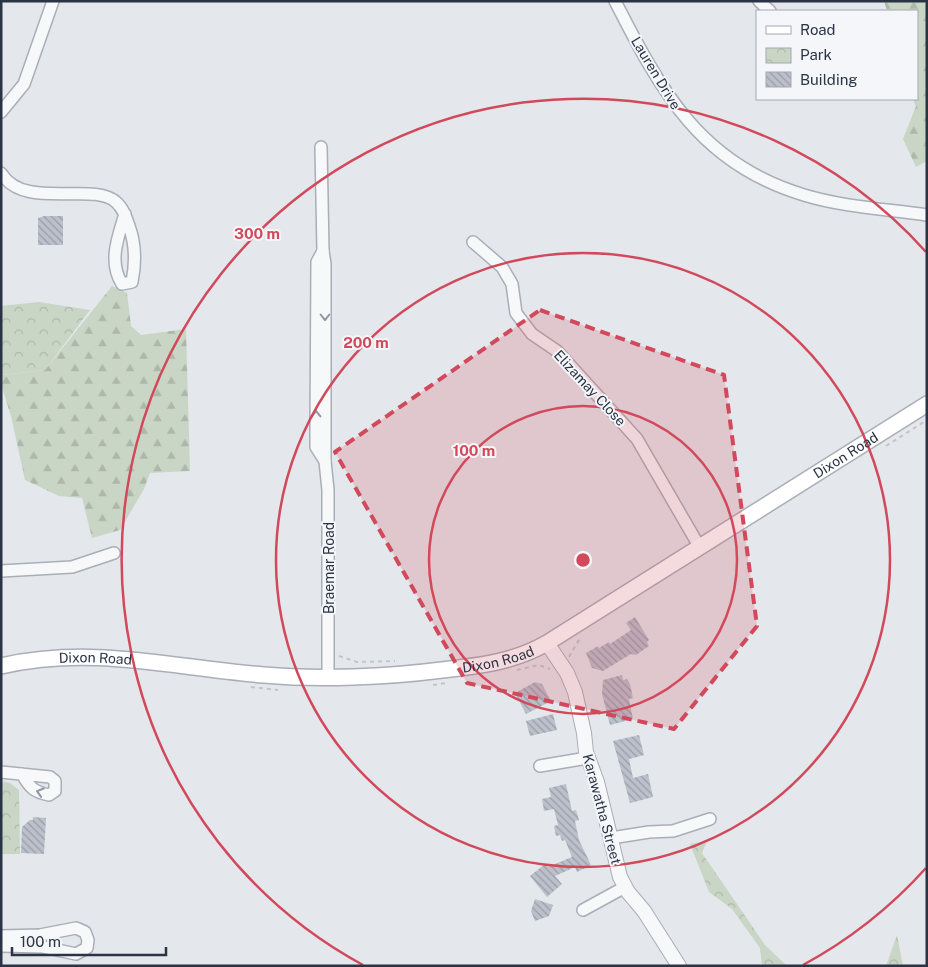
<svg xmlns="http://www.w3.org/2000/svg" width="928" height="967" font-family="'Public Sans',sans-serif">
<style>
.forest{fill:url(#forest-firs)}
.park{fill:url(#park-crowns)}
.building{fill:url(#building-back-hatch)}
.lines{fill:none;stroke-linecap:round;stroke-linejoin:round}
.minor-casing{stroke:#a9aeb7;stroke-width:14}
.tertiary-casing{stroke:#a9aeb7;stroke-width:16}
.secondary-casing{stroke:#a9aeb7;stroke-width:18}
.path{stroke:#c2c5cb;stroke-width:2;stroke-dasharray:4 4;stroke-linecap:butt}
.minor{stroke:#f7f8fa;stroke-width:11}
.tertiary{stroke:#f7f8fa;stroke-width:14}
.secondary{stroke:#fff;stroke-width:15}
.oneway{stroke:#9196a0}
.marked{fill:#d1495b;fill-opacity:0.2;stroke:#d1495b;stroke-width:4;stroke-dasharray:10 6;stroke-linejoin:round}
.ring{fill:none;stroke:#d1495b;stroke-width:2.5}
.labels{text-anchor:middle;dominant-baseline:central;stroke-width:4;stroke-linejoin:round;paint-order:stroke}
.street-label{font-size:14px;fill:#2b3445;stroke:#f4f6f9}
.centre{fill:#d1495b;stroke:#f4f6f9;stroke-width:2.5}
.ring-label{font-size:15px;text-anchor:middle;font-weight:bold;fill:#d1495b;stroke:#f4f6f9;stroke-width:4;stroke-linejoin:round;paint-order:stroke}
</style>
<defs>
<pattern id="forest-firs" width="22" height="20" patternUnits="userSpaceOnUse" patternTransform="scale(1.25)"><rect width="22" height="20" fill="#c9d6c5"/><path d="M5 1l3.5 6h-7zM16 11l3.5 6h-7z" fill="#adb8ab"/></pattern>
<pattern id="park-crowns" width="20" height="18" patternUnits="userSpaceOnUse" patternTransform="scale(1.25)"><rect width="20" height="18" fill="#c9d6c5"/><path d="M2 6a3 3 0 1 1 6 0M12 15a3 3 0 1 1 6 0" fill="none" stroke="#adb8ab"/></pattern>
<pattern id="building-back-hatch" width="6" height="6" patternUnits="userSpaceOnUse" patternTransform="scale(1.25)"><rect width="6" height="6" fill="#bbc0ca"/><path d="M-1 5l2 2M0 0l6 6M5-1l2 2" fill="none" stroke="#989da6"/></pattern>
</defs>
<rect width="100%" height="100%" fill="#e4e7ec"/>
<g class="forest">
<polygon points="884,1 927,1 927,161 916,167 903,139 916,106 913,99 917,99 917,11 887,11"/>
<polygon points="112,286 127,293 131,326 141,335 186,329 190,471 150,473 144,489 120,530 92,538 82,498 59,496 25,480 11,416 1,384 1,375 45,370"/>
</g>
<g class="park">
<polygon points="39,302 90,310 45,370 1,375 1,306"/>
<polygon points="1,781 10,783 19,790 20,854 1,854"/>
<polygon points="707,841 702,853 765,945 787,966 762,966 760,948 732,909 709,892 690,844"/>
<polygon points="897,935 903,966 886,966"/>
</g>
<g class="building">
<polygon points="44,216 63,216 63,245 38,245 38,218"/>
<polygon points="635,617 649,640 647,642 649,646 636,655 631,654 603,671 592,668 586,653 598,646 599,648 609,642 610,644 631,630 626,623"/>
<polygon points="622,675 623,680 627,679 630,684 633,698 629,699 633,719 610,725 602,694 603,680"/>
<polygon points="535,682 542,684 551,701 526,714 515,693"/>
<polygon points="553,714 557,730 530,736 526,721"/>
<polygon points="639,735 644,755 629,759 633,778 648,774 653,797 630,803 613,741"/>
<polygon points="566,784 572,811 576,810 579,820 575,821 579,840 591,865 577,872 575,867 555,876 562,884 547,897 530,876 545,864 548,867 572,857 565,840 562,841 560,835 556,836 554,826 558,825 554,809 544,811 542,799 551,797 549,788"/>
<polygon points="33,817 46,818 44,854 21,853 22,827 30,820 33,820"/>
<polygon points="535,899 553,905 549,916 535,921 531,911"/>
</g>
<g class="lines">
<defs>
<g id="minor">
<path d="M615,1C661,91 700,164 804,195C843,207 886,209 927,215"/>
<polyline points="759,1 770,11"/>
<polyline points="1,112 24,84 53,1"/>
<polyline points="321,147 323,251 325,264 325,461 328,490 328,676"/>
<path d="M1,173C24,211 93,181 116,202C123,208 126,217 129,226C136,245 136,262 132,282L122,284C108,262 118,237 125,214"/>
<polyline points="473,242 502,267 512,284 516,313 532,334 557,351 637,439 699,546"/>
<polyline points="323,251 317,262 316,433 316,447 325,461"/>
<polyline points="1,571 72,567 114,553"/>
<polyline points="540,766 587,758"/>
<path d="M1,772L50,777L55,781V791L49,795C34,792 30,788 22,774"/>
<polyline points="611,838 649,832 673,831 710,819"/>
<polyline points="583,910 625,887"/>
<polyline points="1,936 40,935 76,928 85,932 88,940 87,948 76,954 43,947 1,946"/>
</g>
<polyline id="tertiary" points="547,643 567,673 575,692 584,733 586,752 597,782 620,877 628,892 644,911 679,966"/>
<g id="secondary">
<path id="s1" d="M1,666C95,645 172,668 264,675C320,680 387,677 442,670C479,666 514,662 547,643L927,404"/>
</g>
</defs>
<use href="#minor" class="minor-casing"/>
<use href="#tertiary" class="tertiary-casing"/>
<use href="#secondary" class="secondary-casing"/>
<g class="path">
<polyline points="886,446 927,420"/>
<polyline points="339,656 357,662 395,661"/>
<polyline points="569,657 580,638"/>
<polyline points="517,670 539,665 550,669"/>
<polyline points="433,685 446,683"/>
<polyline points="251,687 278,690"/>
</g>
<use href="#minor" class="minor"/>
<use href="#tertiary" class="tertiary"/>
<use href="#secondary" class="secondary"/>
</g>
<defs><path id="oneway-chevron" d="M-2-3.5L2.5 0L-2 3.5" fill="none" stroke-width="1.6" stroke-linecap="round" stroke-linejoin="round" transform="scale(1.25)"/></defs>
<g class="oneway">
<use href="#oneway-chevron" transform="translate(325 317) rotate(90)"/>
<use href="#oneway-chevron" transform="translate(316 414) rotate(-91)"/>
<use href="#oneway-chevron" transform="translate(40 792) rotate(-163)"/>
</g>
<path class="marked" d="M540,310L724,375L757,626L674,729L467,683L335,452Z"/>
<g class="ring">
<circle cx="583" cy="560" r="154"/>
<circle cx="583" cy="560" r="307"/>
<path d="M926 868A461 461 0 0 1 803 965M363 965A461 461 0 1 1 926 252"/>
</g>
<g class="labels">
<g class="street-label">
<text transform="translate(656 73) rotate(59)">Lauren Drive</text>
<text transform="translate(590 388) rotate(47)">Elizamay Close</text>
<text stroke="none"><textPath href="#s1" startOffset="905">Dixon Road</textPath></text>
<text transform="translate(329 568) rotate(-90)">Braemar Road</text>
<text stroke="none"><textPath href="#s1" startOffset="95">Dixon Road</textPath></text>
<text stroke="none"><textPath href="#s1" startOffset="500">Dixon Road</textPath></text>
<text transform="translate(602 809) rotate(75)">Karawatha Street</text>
</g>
</g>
<circle cx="583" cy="560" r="8" class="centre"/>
<g class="ring-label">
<text x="257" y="239">300 m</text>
<text x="366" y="348">200 m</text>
<text x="474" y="456">100 m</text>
</g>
<rect width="928" height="967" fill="none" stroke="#2b3445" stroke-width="5"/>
<rect x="756" y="10" width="162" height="90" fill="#f4f6f9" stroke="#a4a8b1"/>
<rect x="766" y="26" width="25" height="8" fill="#ffffff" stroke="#a4a8b1"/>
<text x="800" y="35" font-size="15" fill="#2b3445">Road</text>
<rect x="766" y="48" width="25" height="15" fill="url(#park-crowns)" stroke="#a4a8b1"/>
<text x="800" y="60" font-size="15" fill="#2b3445">Park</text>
<rect x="766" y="72" width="25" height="15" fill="url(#building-back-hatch)" stroke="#a4a8b1"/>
<text x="800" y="85" font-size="15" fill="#2b3445">Building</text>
<path d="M12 947v8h154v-8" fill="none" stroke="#2b3445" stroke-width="2.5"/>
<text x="20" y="947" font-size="15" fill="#2b3445" stroke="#f4f6f9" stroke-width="4" paint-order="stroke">100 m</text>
</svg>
